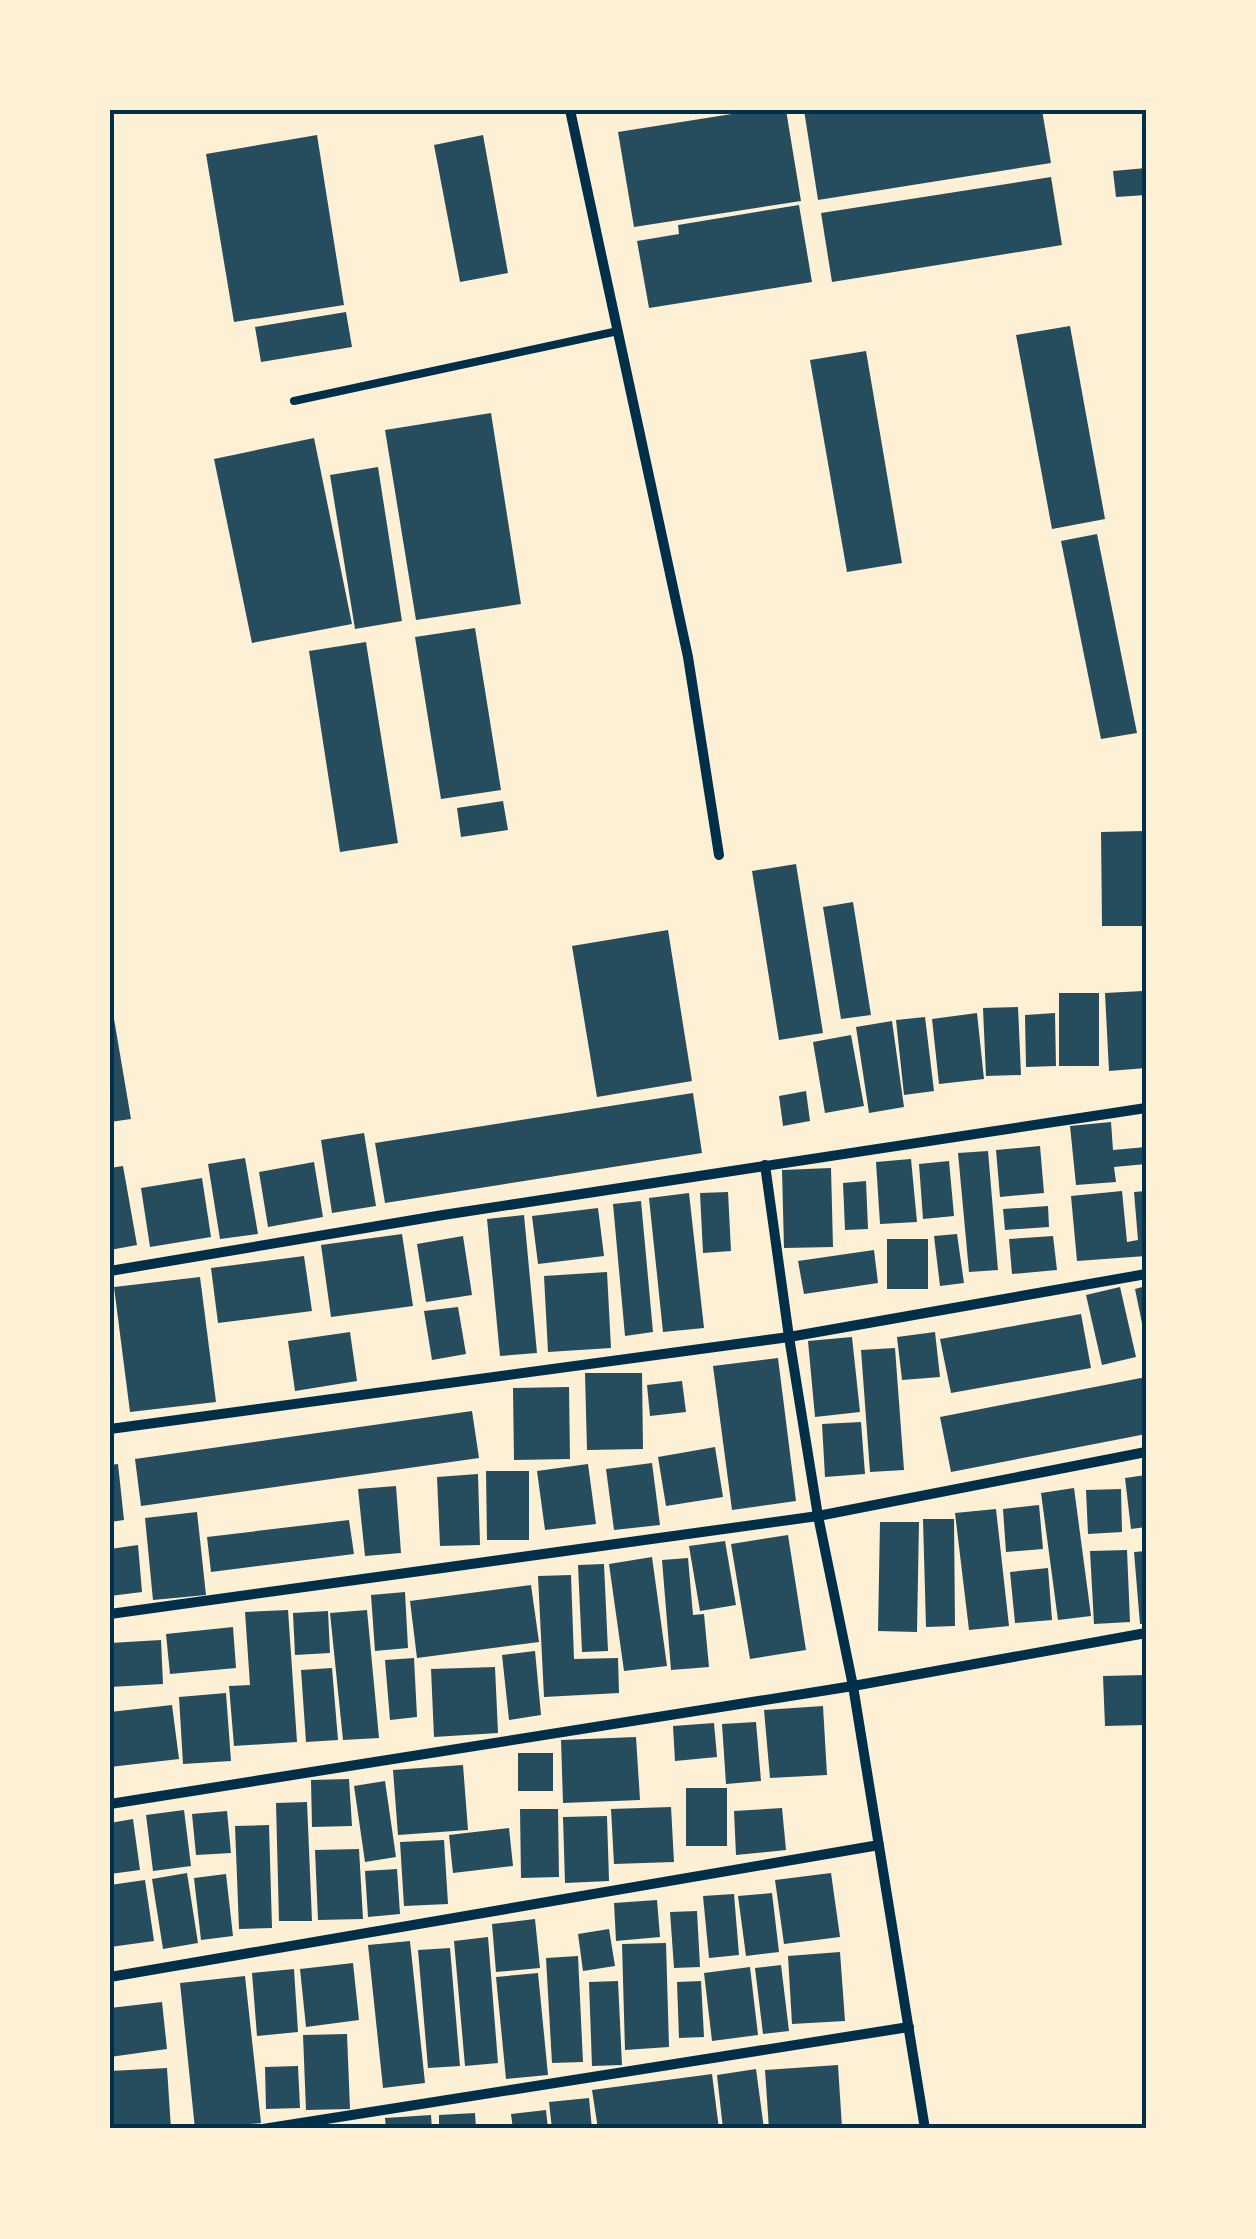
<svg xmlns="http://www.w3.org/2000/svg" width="1256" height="2239" font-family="Barlow,sans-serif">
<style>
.building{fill:#264d5e}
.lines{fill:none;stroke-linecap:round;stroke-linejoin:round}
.service{stroke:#003049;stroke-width:8}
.minor{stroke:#003049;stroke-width:10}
.neatline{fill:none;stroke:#003049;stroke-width:4}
</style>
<rect width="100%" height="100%" fill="#fdf0d5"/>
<g class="building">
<polygon points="757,110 786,110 801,201 634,227 618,132"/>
<polygon points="804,110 1042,110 1051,163 818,200"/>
<polygon points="317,135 344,305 234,322 206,154"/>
<polygon points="483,135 508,273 460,282 434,145"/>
<polygon points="1146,168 1146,195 1116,197 1113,171"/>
<polygon points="1051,177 1062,245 832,282 821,213"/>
<polygon points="799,205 812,282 649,308 637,241 679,234 678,225"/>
<polygon points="346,312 352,347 261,362 255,327"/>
<polygon points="1070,326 1105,519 1052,529 1016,335"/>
<polygon points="866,351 902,563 847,572 810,360"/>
<polygon points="491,413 521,604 416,620 385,430"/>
<polygon points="314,438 352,624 252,643 214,459"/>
<polygon points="378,467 402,621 355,629 330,475"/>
<polygon points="1097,534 1137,733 1101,739 1061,541"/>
<polygon points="475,628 501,790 441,799 415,637"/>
<polygon points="366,642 398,843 340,852 309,651"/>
<polygon points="503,801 508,830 461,837 457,808"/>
<polygon points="1144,831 1146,926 1102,926 1101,832"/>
<polygon points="796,864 823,1033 779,1040 752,871"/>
<polygon points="853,902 871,1015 841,1019 823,907"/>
<polygon points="668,930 692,1081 597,1097 572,946"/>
<polygon points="1143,991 1146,1068 1109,1071 1105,993"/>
<rect x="1059" y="993" width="40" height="73"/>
<polygon points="112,1007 131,1119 110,1122 110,1008"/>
<polygon points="1018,1007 1021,1075 986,1076 983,1008"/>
<polygon points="977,1013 984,1079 939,1084 932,1019"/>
<polygon points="1055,1013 1056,1066 1026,1067 1025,1015"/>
<polygon points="925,1017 934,1091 904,1095 896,1020"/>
<polygon points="892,1021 904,1107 869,1113 856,1027"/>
<polygon points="851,1035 864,1106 825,1113 813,1042"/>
<polygon points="806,1091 810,1121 783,1126 779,1096"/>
<polygon points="693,1093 702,1153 385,1203 375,1143"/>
<polygon points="1111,1122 1113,1150 1146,1147 1146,1164 1114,1167 1116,1182 1076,1185 1070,1126"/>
<polygon points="364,1133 376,1206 332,1213 321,1140"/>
<polygon points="1040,1146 1044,1193 1000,1197 996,1150"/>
<polygon points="988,1151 998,1270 969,1272 958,1153"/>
<polygon points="245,1158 258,1234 220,1239 208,1164"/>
<polygon points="911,1159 917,1222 880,1224 876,1162"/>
<polygon points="949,1161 954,1216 923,1219 919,1164"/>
<polygon points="314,1162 323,1217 268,1227 259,1172"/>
<polygon points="123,1166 137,1245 110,1250 110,1168"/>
<polygon points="831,1168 833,1247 784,1248 782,1170"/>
<polygon points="202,1178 211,1237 150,1247 141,1188"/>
<polygon points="866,1181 868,1229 845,1230 843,1183"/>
<polygon points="1122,1191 1127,1242 1138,1240 1134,1192 1146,1191 1146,1256 1077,1261 1071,1196"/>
<polygon points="728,1192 731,1251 703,1253 700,1193"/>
<polygon points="689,1193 704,1328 663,1332 649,1198"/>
<polygon points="641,1201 653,1332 625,1336 613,1204"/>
<polygon points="1048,1206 1049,1227 1005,1230 1003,1209"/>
<polygon points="598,1208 604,1256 538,1264 532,1216"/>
<polygon points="524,1215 537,1353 500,1356 487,1219"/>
<polygon points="402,1234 413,1306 331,1317 321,1245"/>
<polygon points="957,1234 964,1283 940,1286 934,1236"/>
<polygon points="463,1236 472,1295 426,1302 417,1244"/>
<polygon points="1053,1236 1057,1270 1012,1274 1009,1239"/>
<rect x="887" y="1239" width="41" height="50"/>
<polygon points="874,1250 878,1283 804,1294 798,1261"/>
<polygon points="304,1256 312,1311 218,1323 211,1268"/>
<polygon points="607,1272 611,1348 548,1352 544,1276"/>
<polygon points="200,1277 216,1402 130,1412 114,1287"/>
<polygon points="1146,1286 1146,1333 1144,1333 1135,1289"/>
<polygon points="1120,1287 1136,1357 1102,1365 1086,1295"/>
<polygon points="458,1307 466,1354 432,1360 424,1311"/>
<polygon points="1081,1314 1091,1368 951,1393 940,1339"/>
<polygon points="350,1332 357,1381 295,1391 288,1341"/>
<polygon points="935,1332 940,1377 902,1380 897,1337"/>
<polygon points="852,1337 860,1412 815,1417 808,1341"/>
<polygon points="895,1348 904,1470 870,1472 861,1350"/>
<polygon points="778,1358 796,1501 732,1510 713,1366"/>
<polygon points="585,1373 642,1373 643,1449 587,1450"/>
<polygon points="1146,1377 1146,1434 951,1472 940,1417"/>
<polygon points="682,1381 686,1412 650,1416 647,1385"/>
<polygon points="569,1387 570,1459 514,1460 513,1388"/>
<polygon points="472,1411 479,1458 141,1506 135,1459"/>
<polygon points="861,1422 865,1474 825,1477 822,1424"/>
<polygon points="715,1447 723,1497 666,1506 658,1457"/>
<polygon points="652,1463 660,1525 614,1530 606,1469"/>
<polygon points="118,1464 124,1520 110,1522 110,1465"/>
<polygon points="588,1464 596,1524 545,1530 537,1471"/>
<polygon points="486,1471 529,1471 529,1540 487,1540"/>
<polygon points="478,1474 480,1545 440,1546 437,1477"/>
<polygon points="1146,1475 1146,1527 1131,1529 1125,1478"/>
<polygon points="396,1486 401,1553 365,1556 358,1489"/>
<polygon points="1074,1488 1091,1616 1058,1620 1041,1493"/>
<polygon points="1121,1489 1122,1532 1088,1534 1086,1490"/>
<polygon points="1039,1505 1043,1549 1006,1552 1003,1509"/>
<polygon points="996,1509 1009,1626 969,1630 955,1513"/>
<polygon points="197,1512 206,1595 153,1600 145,1518"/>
<polygon points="923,1519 954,1519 955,1626 926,1627"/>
<polygon points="349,1520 354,1554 211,1572 207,1537"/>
<polygon points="880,1522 919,1522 917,1632 878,1631"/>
<polygon points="788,1535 806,1650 750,1659 731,1544"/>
<polygon points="725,1541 736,1605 700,1611 689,1546"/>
<polygon points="138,1545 142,1592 110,1596 110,1549"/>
<polygon points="1127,1550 1130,1622 1094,1624 1090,1551"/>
<polygon points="1146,1551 1146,1624 1140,1624 1134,1552"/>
<polygon points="652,1557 667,1666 624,1671 609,1564"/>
<polygon points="688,1558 693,1615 704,1614 709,1667 671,1670 662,1560"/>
<polygon points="604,1564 608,1651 582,1652 578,1565"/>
<polygon points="1048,1568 1052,1620 1015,1623 1010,1572"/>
<polygon points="571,1575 574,1659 618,1658 619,1693 544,1697 538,1576"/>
<polygon points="531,1585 539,1642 417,1658 410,1601"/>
<polygon points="405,1592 408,1648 375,1651 371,1595"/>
<polygon points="288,1610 297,1742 234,1746 229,1686 250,1685 245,1612"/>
<polygon points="367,1610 379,1738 343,1740 330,1613"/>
<polygon points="328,1611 330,1653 295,1655 293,1613"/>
<polygon points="233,1627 236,1668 170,1674 166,1634"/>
<polygon points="161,1640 163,1684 110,1687 110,1643"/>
<polygon points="535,1651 541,1715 509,1720 502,1655"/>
<polygon points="414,1658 417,1717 390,1720 385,1660"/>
<polygon points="495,1667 498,1733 434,1737 431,1669"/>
<polygon points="332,1668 338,1740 306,1742 301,1670"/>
<polygon points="1146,1675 1146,1725 1105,1726 1103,1676"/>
<polygon points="226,1693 231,1761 183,1764 179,1697"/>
<polygon points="172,1705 179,1759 110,1767 110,1712"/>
<polygon points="823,1706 827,1775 770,1778 764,1710"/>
<polygon points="756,1722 761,1781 726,1784 722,1724"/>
<polygon points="714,1723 717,1757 675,1761 673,1726"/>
<polygon points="636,1737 640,1800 563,1803 561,1740"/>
<rect x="518" y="1753" width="35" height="38"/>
<polygon points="463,1765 468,1830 398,1835 393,1770"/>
<polygon points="349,1779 352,1826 312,1827 311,1780"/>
<polygon points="385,1781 396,1857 365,1862 354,1786"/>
<rect x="686" y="1788" width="41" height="58"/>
<polygon points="307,1802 312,1921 279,1921 276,1803"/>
<polygon points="671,1807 674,1862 614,1864 611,1809"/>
<polygon points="782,1808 786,1850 736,1855 734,1811"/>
<polygon points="520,1809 558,1809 559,1877 521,1878"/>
<polygon points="184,1810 191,1866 153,1871 146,1815"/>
<polygon points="227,1811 231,1853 196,1855 192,1814"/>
<polygon points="607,1816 609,1881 565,1883 563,1817"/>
<polygon points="133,1819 140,1870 110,1874 110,1823"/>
<polygon points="269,1825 272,1928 239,1929 235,1826"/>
<polygon points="509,1828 513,1866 453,1873 449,1835"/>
<polygon points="444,1840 448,1904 404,1906 400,1842"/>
<polygon points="359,1849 363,1919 318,1920 315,1850"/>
<polygon points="397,1869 400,1914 368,1917 365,1871"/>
<polygon points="187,1873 198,1943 163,1949 152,1879"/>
<polygon points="831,1873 840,1937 784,1944 775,1880"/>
<polygon points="226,1874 233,1936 201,1940 194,1878"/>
<polygon points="145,1880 154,1941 110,1947 110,1885"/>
<polygon points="772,1893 779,1952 746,1956 738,1896"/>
<polygon points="734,1894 739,1955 709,1958 703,1896"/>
<polygon points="657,1900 660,1937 616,1941 614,1903"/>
<polygon points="697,1911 700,1967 674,1968 670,1912"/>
<polygon points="535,1919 540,1968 496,1972 492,1924"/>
<polygon points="609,1929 615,1966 583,1971 578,1934"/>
<polygon points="488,1937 498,2063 465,2066 454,1941"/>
<polygon points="410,1941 425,2083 383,2088 368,1945"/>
<polygon points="666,1943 669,2047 625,2050 622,1944"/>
<polygon points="450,1948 460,2066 428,2068 418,1950"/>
<polygon points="840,1952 845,2021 792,2024 788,1956"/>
<polygon points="578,1956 583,2062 552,2063 546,1958"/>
<polygon points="353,1963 359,2020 306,2027 300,1969"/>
<polygon points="781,1965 789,2031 763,2034 755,1968"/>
<polygon points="750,1967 758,2035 712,2041 704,1973"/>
<polygon points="294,1969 298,2032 257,2036 252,1973"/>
<polygon points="538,1973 548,2075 506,2079 496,1977"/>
<polygon points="245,1976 261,2123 195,2129 180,1983"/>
<polygon points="618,1981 622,2065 592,2066 589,1982"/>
<polygon points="701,1981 704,2037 679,2038 677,1982"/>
<polygon points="162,2002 167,2049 110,2057 110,2008"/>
<polygon points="347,2034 350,2109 306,2110 303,2035"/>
<polygon points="838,2065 842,2128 769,2129 765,2070"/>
<polygon points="298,2066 300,2108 266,2109 265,2067"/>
<polygon points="167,2068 171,2129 110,2129 110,2071"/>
<polygon points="756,2069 764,2129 723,2129 717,2075"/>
<polygon points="712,2074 719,2129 598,2129 592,2090"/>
<polygon points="589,2098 592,2129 552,2129 549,2102"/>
<polygon points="546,2110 548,2129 513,2129 511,2114"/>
<polygon points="475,2113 476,2129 439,2129 439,2115"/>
<polygon points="431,2115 432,2129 386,2129 385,2118"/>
</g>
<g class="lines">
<polyline class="service" points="294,401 618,331"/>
<g class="minor">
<polyline points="570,110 688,657 719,855"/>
<polyline points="765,1165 789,1337 818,1516 853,1686 925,2129"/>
<polyline points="110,1271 443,1215 1146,1108"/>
<polyline points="110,1429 789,1337 1146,1274"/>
<polyline points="110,1614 818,1516 1146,1452"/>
<polyline points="110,1804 853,1686 1146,1633"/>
<polyline points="110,1977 879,1845"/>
<polyline points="263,2129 909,2027"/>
</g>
</g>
<rect width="1256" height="2239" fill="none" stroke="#fdf0d5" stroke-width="225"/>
<rect x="112" y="112" width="1032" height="2014" class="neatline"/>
</svg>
